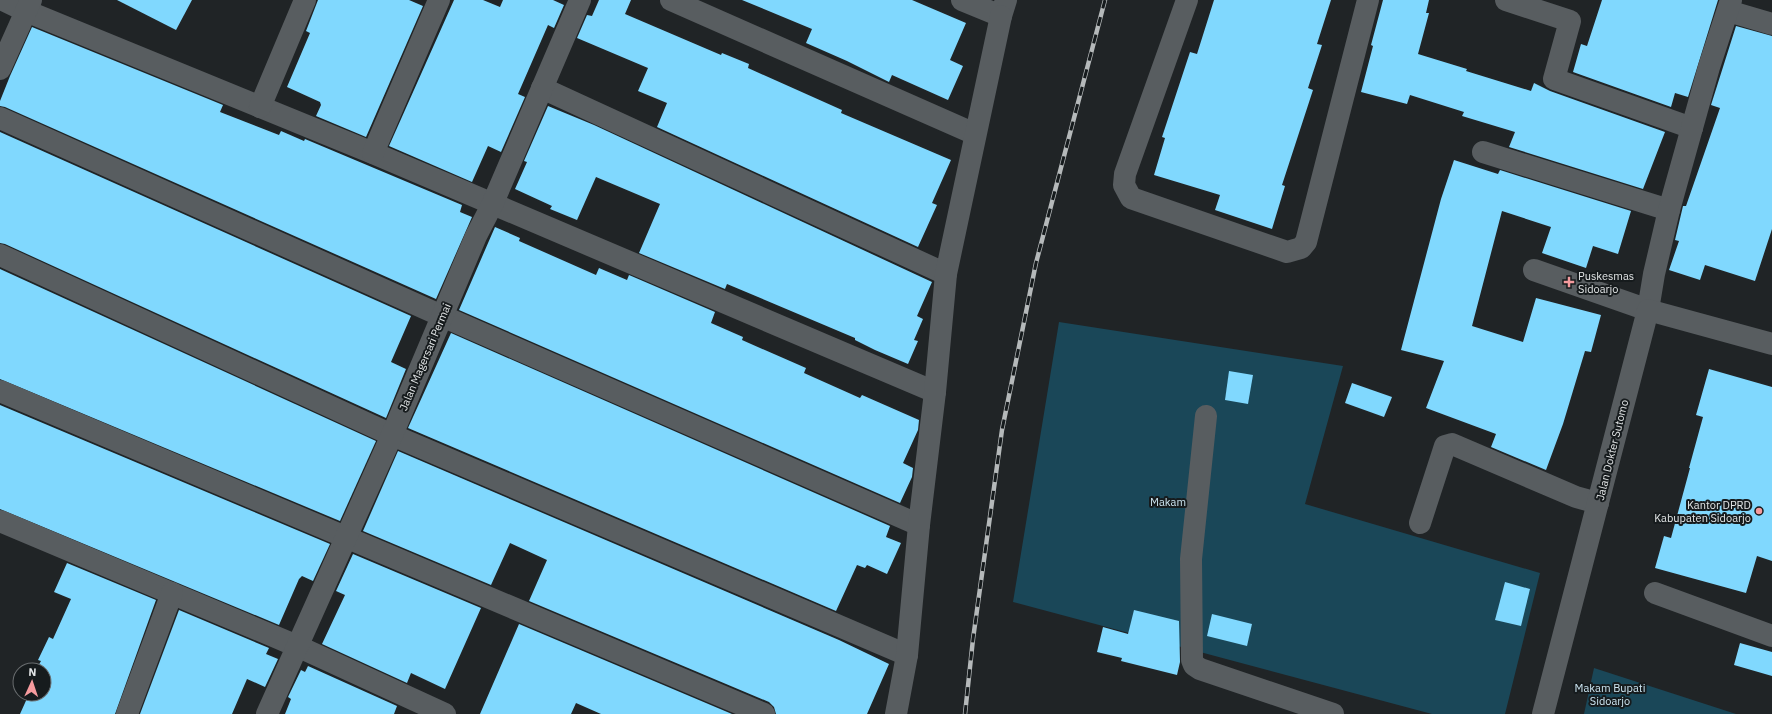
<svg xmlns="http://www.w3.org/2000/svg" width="1772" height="714" font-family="'IBM Plex Sans',sans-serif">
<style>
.green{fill:#1a4758}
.building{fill:#80d8fe}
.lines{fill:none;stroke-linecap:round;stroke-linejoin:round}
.minor{stroke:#585d60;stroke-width:22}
.rail-casing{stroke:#b5b9ba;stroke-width:4.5}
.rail{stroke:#161b1d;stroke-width:3;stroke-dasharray:9;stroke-linecap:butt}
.poi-dot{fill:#f59b9e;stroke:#161b1d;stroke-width:1.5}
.labels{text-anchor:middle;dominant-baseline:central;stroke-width:4;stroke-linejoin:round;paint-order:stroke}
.poi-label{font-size:11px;fill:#e3e6e7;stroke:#161b1d;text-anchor:start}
.street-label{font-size:11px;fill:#e3e6e7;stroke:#161b1d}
.park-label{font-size:11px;fill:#cde6f2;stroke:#161b1d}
</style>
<rect width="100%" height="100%" fill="#202426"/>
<g class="green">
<polygon points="1059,322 1343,366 1305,504 1540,573 1505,714 1432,714 1013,602"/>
<polygon points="1594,668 1736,714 1584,714"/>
</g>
<g class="building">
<polygon points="117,0 192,0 176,30"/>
<polygon points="318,0 409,0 423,6 366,137 316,116 321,105 320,102 287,87 310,33 306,31"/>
<polygon points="454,0 483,0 500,7 503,0 553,0 564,5 554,28 548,25 518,94 525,97 501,152 488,146 472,182 389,146"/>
<polygon points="599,0 631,0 625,14 721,55 722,53 749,64 748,68 842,110 841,113 951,160 932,203 937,205 918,247 657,127 667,103 638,91 648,68 577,38 587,15 592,16"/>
<polygon points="742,0 912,0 966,23 950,60 963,66 948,100 892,75 889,82 847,61 806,43 812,29"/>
<polygon points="1214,0 1331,0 1317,44 1322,45 1308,88 1313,90 1282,185 1285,186 1272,229 1215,210 1220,195 1154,175 1165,138 1162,137 1190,52 1197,54"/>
<polygon points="1383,0 1429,0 1426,13 1429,13 1418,54 1467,69 1466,71 1531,91 1534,83 1550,91 1665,132 1643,189 1509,147 1515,132 1462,116 1464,112 1410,95 1407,104 1361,92 1373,46 1371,45"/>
<polygon points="1602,0 1718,0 1688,97 1675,93 1671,107 1573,72 1581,44 1587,46"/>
<polygon points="1736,26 1772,36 1772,229 1755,281 1705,265 1700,280 1669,270 1679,241 1675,240 1683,206 1686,206 1720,108 1711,105"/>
<polygon points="32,27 223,105 220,112 279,135 281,131 304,141 305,139 462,205 460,212 472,217 436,299 5,107 0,106 0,101 10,76"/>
<polygon points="548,106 594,125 932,282 917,316 923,319 914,340 918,341 908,364 875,350 855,340 855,338 727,284 725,289 639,253 660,204 596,177 577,220 550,209 552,206 515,189 527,162 524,161"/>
<polygon points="0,132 411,316 391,362 406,369 386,418 5,244 0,243"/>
<polygon points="1454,160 1498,174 1500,170 1631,211 1618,254 1593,246 1586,268 1542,253 1551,227 1502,211 1472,326 1523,342 1536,298 1601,315 1591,352 1585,351 1563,424 1546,470 1491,447 1496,434 1426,408 1444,361 1401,350 1441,199"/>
<polygon points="495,227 520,238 519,241 596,275 599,268 627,280 629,275 715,312 711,323 743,337 742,340 806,368 804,373 860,398 862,395 919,420 918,430 903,463 913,468 912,477 900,503 459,310"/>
<polygon points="0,269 376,441 340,521 0,379"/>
<polygon points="451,333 890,526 886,537 901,543 887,574 867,565 865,568 857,565 836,611 408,428"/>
<polygon points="1709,369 1772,387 1772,561 1757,556 1746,593 1655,568 1664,536 1671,538 1690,468 1689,468 1703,417 1696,415"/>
<polygon points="1229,371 1253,375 1248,404 1225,400"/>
<polygon points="1352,383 1392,397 1384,417 1345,403"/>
<polygon points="0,405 330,544 313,581 302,576 299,579 279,625 0,509"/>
<polygon points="398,451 839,640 889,664 867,714 776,714 774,707 769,702 529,601 547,560 510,543 491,585 363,531"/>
<polygon points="353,554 481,608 445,689 411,673 407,683 322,644 345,595 336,591"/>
<polygon points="67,563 156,600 115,714 20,714 29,694 44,694 44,670 36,670 41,661 38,660 49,637 53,639 71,599 54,592"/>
<polygon points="1505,582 1530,589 1521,626 1495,620"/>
<polygon points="179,610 269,648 266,654 278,659 265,687 247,679 232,714 140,714"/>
<polygon points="1134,610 1179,621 1180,662 1177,675 1121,661 1122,658 1097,652 1103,627 1128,634"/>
<polygon points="1212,614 1252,624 1247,646 1207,636"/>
<polygon points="519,624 732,714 601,714 576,703 571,714 480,714"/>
<polygon points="1740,643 1772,652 1772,676 1734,665"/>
<polygon points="308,666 397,706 394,714 285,714 291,699 288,697 301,670 305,672"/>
</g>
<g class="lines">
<g class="minor">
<polyline points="3,0 26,11 373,153 935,392"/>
<polyline points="671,0 975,134"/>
<polyline points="962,0 1001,16 1006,0"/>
<polyline points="1187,0 1125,174 1124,185 1131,198 1287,252 1301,248 1306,242 1368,0"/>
<polyline points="1506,0 1570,21 1554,79 1692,128"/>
<polyline points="1728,11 1772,24"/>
<polyline points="0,69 31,0"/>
<polyline points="542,88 946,274"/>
<polyline points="260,107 305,0"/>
<polyline points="0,118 442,316 919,525"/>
<polyline points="1483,152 1669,210"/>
<polyline points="373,153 439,0"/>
<polyline points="0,255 392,435 907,655"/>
<polyline points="1534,270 1648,310 1654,274 1669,210 1709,67 1731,0"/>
<polyline points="0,391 764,714"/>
<polyline points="1206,416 1191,559 1192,660 1194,665 1200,669 1333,714"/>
<polyline points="0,521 297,646 445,714"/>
<polyline points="1420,523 1445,446 1452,444 1576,497 1598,503"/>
<polyline points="1655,593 1772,636"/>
<polyline points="127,714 172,593"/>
<polyline points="267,714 392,435 476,236 492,205 580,0"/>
<polyline points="896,714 907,655 919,525 935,392 946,274 1001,16"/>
<polyline points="1543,714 1648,310 1772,344"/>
</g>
<defs>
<polyline id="rail" points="965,714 973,639 1002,430 1036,263 1105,0"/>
</defs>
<use href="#rail" class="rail-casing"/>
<use href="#rail" class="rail"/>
</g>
<g class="poi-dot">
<path d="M1567 276h4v4h4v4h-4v4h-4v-4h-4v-4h4z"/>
<circle cx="1759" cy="511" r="4"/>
</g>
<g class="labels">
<g class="poi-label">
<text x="1578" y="276">Puskesmas<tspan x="1578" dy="13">Sidoarjo</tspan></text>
<text x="1751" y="505" text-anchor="end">Kantor DPRD<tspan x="1751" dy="13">Kabupaten Sidoarjo</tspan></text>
</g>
<g class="street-label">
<text transform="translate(425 357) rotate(-67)">Jalan Magersari Permai</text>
<text transform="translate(1612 450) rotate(-76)">Jalan Dokter Sutomo</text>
</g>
<g class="park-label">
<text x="1168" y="502">Makam</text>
<text x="1610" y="688">Makam Bupati<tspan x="1610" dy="13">Sidoarjo</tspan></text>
</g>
</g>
<g transform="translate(32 682) rotate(3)"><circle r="19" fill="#161b1d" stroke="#686c6e"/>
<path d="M0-3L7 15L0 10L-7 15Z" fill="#f59b9e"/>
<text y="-6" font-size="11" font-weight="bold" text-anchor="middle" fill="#e3e6e7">N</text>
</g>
</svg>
